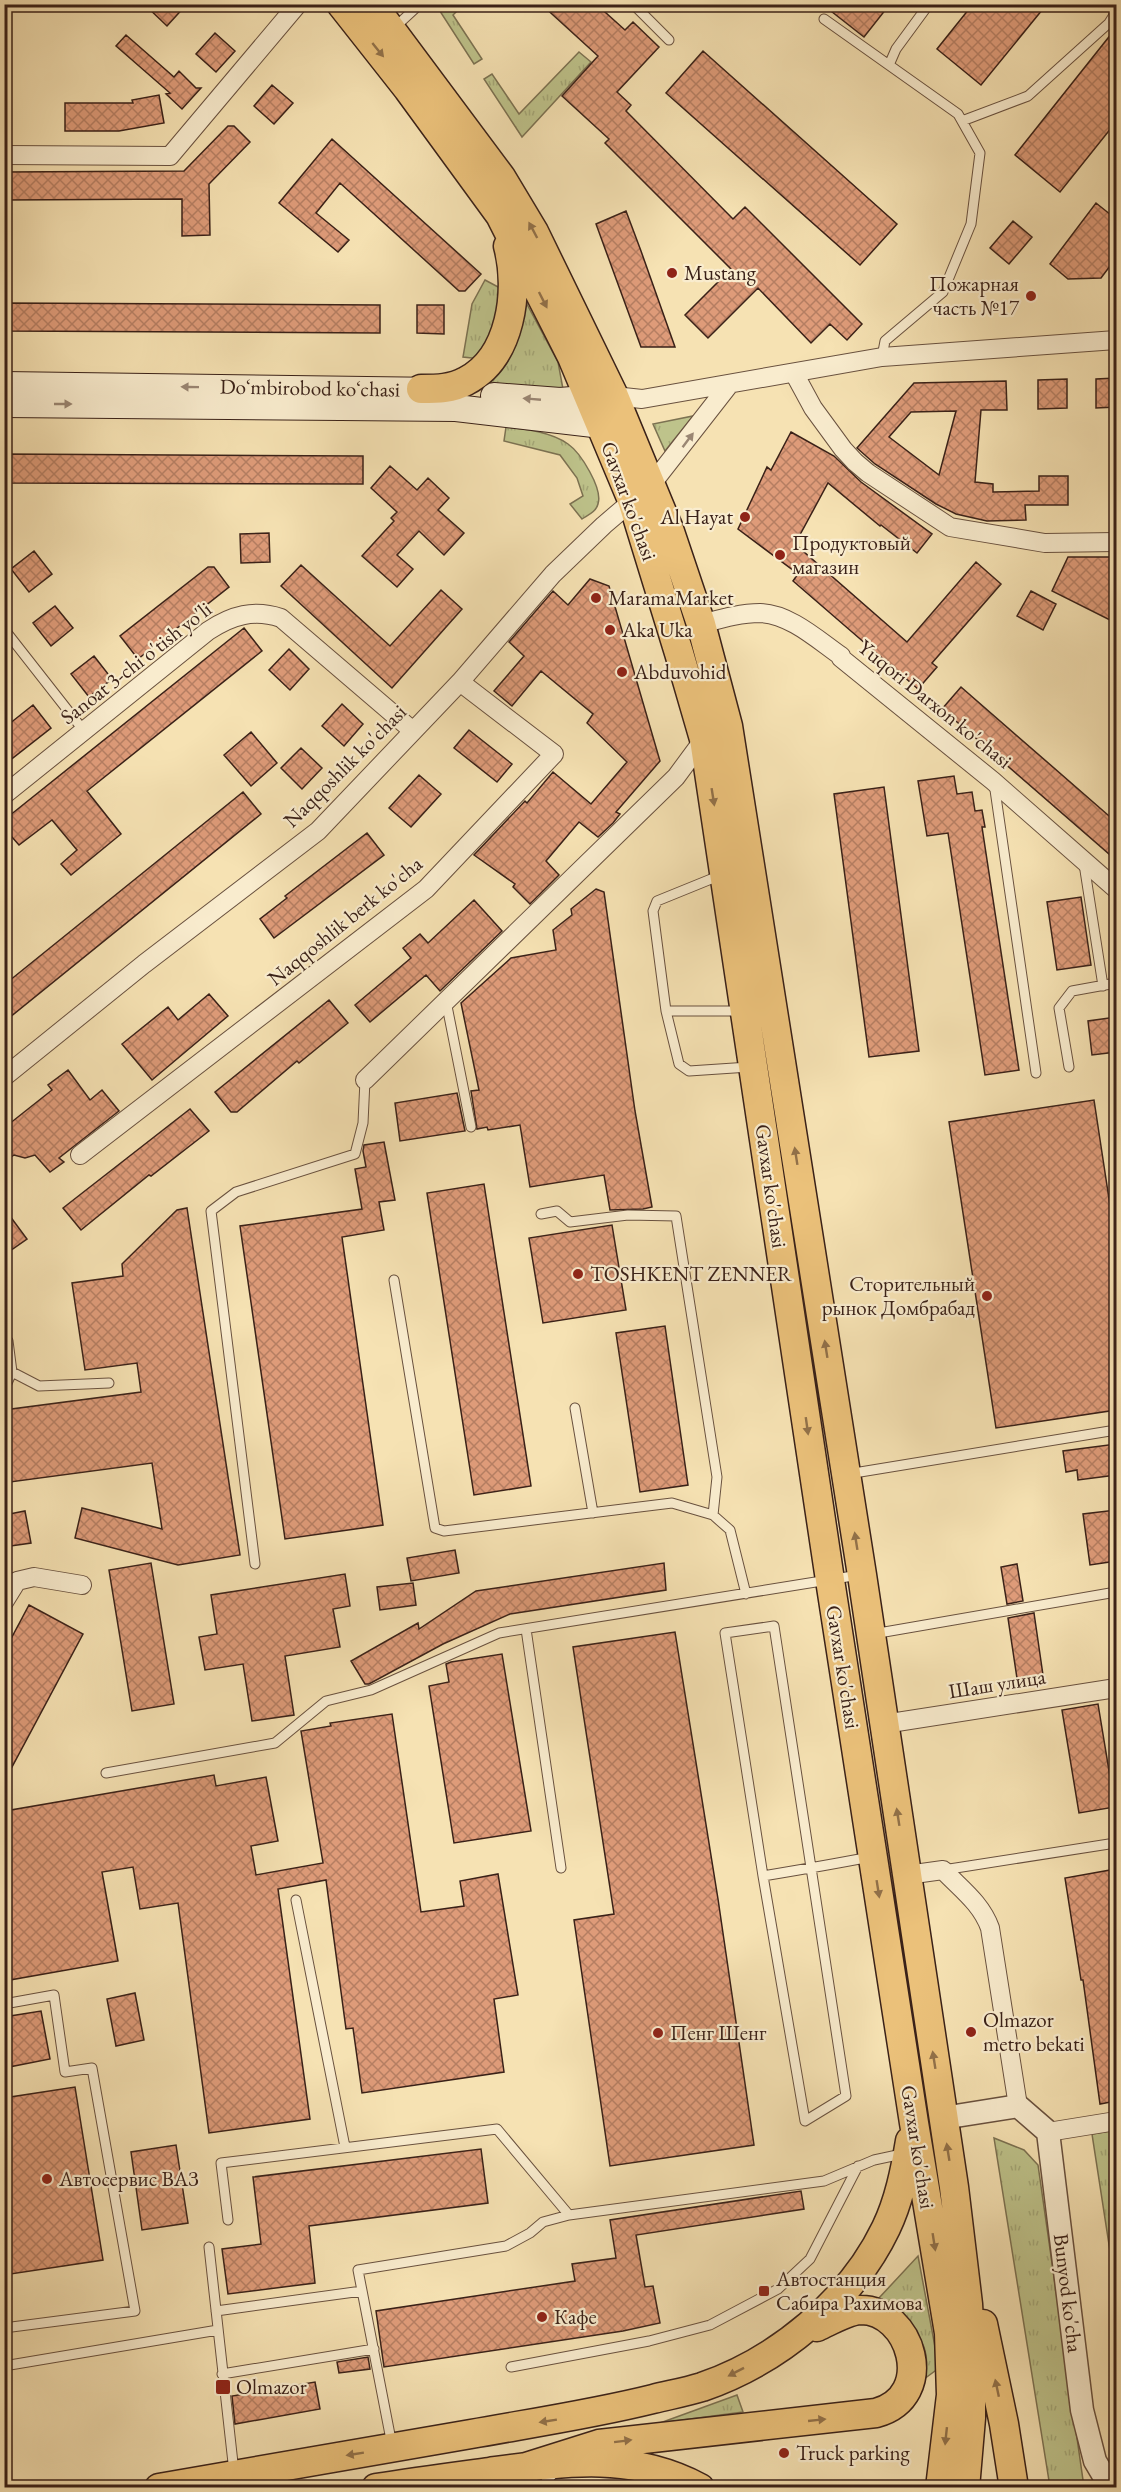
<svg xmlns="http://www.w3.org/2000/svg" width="1121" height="2492" font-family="'EB Garamond',serif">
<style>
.grass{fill:url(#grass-tufts);stroke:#7c7252;stroke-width:1.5}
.building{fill:url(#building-cross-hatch);stroke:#3a2118;stroke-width:1.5;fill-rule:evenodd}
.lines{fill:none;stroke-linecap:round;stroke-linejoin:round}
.service-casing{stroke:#69513f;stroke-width:11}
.minor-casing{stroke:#69513f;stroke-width:20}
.tertiary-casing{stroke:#69513f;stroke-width:25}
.secondary-casing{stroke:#3a2118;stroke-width:28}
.primary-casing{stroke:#3a2118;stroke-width:31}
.service{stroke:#f9ecce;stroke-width:9}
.minor{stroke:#f9ecce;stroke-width:18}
.tertiary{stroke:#f9ecce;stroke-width:22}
.secondary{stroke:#f9ecce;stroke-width:26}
.primary{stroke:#ebc17a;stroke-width:28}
.oneway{fill:#927149}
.oneway2{fill:#9a8673}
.poi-dot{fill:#8f2418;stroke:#f9ecce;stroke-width:2}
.labels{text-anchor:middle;stroke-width:4.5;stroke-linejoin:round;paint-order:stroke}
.poi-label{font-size:21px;fill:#3a2118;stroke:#f9ecce;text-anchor:start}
.street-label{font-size:21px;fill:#3a2118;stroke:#f9ecce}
</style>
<defs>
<pattern id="grass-tufts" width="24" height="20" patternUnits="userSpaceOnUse" patternTransform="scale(1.5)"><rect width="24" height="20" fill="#bec38b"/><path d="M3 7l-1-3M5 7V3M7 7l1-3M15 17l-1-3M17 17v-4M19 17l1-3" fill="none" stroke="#a4a777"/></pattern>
<pattern id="building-cross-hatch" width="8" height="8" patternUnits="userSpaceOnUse" patternTransform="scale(1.5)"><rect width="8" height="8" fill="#de9b79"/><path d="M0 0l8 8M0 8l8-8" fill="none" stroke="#b57e62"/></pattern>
</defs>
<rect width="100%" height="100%" fill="#f6e2b3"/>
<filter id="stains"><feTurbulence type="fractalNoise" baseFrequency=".00333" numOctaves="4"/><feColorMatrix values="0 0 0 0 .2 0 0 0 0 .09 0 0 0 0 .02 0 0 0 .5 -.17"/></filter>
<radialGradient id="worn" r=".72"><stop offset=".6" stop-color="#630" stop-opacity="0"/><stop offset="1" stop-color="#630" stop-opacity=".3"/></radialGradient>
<!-- grass -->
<path class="grass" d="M436 5H463L453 15 482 59 474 64Z
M579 52 591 62 522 137 484 79 492 74 519 114Z
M485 280 500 288 499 312 481 359 463 357 472 304Z
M522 295 558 362 563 389 486 387 485 383Z
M693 416 665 451 653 424Z
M506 427C526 429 551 432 568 444 581 453 603 489 598 504 596 512 588 515 582 519L570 504 583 496 577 478 560 455 504 441Z
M1116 2130V2290L1092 2134Z
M994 2138 1024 2150 1038 2165 1084 2487H1050Z
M918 2256 939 2368 924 2379C936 2342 906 2318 879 2298Z
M737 2395 743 2412 660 2423Z"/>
<!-- building -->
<path class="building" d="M144 4H187L167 26Z
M541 4H596L625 30 633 22 659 47 617 92 631 105 626 111 733 219 745 207 862 324 847 340 830 324 811 343 758 288 708 338 685 315 731 269 605 143 609 139 562 96 598 56Z
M822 4H890L864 37Z
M973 4H1047L981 85 937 49Z
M1116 28V122L1060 192 1015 155Z
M215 33 235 51 216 72 196 54Z
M126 35 174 77 179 71 196 88H201L182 109 166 94 170 93 116 46Z
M703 51 897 224 860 265 666 93Z
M272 85 293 103 274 124 254 106Z
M159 95 164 123 119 131H65V103H133L132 100Z
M228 126H234L250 142 209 184 210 235 182 236V199L4 200V172L184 171Z
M332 139 481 274 465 291H459L340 183 316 213 349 240 338 252 279 203Z
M1096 203 1116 219V258L1101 278 1068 279 1050 264Z
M626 211 641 251 675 347H641L596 224Z
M1013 221 1032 237 1009 264 990 248Z
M4 303 380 305V333L4 331Z
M417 305H444V334L417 333Z
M1116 378V407L1096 408V379Z
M1067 379V408L1038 409V380Z
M1006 381 1007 410H981L975 482 993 484V492L1039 491V476H1068V505H1025L1026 520 987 521 956 514 936 504 875 464 857 448 914 383ZM956 411 939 475 889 437 911 412Z
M791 432 834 456 861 482 932 534 917 553 881 525 880 526 828 483 795 544 907 642 976 562 1001 584 932 663 937 667 918 689 793 581 798 574 738 529 767 467 771 470Z
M4 454 363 456V484L4 483Z
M390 466 417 490 428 478 449 498 438 510 464 533 444 555 419 531 397 555 413 569 397 587 362 556 394 521 391 518 397 512 371 488Z
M269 533 270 562 241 563 240 534Z
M34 551 52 574 29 592 11 569Z
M1068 557H1116V623L1052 591Z
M301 565 390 646 441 590 462 609 392 688 281 586Z
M208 567H214L229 587 138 659 120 636Z
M590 579 609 586 660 761 616 812 620 814 613 823 598 837 579 822 546 861 559 875 530 904 513 887 515 884 474 855 525 801 527 803 553 772 591 804 627 762 587 723 593 714 541 671 512 706 494 691 524 656 509 642 553 591 568 605Z
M1031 591 1056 604 1043 630 1017 616Z
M55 606 73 628 51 646 33 623Z
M244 628 262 651 87 791 121 834 71 875 61 864 77 850 52 820 19 845 4 828V820Z
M289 649 309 669 290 690 269 670Z
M94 656 112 679 89 697 71 674Z
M961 687 1116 822V860L942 709Z
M342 704 363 724 344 746 322 726Z
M33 705 51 728 4 765V728Z
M469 730 512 764 497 782 454 748Z
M251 732 277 763 251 786 224 755Z
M301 748 322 768 302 789 281 768Z
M419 775 441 794 411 827 389 808Z
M954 776 957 794 972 792 975 811 982 810 985 827H982L1019 1070 985 1075 948 833 927 836 918 781Z
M884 787 919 1051 869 1057 834 794Z
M243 792 261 814 4 1022V985Z
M367 833 384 855 274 938 260 919 287 898 285 896Z
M596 889 604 892 635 1111 652 1207 643 1209 610 1210 604 1175 530 1187 520 1125 488 1130 487 1127 477 1129 471 1091 479 1090 461 1003 511 958 556 950 553 930 572 915 571 909Z
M1081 897 1091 965 1057 970 1047 902Z
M474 900 502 931 440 991 426 975 370 1022 355 1005 411 958 403 948 420 934 428 943Z
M209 994 228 1016 152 1080 122 1044 168 1007 178 1020Z
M329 1000 348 1023 299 1063 297 1061 237 1112H231L215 1092Z
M1116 1017V1052L1092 1055 1088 1021Z
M68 1070 90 1100 102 1090 119 1111 59 1158 64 1162 50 1172 35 1155 25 1158 14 1155 4 1162V1128L52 1090 48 1085Z
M457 1093 465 1131 400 1141 395 1103Z
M1094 1100 1116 1245V1410L996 1428 949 1122Z
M190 1109 209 1131 151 1176 149 1175 81 1230 63 1208Z
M384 1142 395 1200 379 1202 384 1230 342 1237 383 1525 285 1539 240 1226 362 1209 355 1169 366 1167 363 1151 364 1145Z
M484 1184 531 1486 474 1495 427 1193Z
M4 1208 27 1239 4 1255Z
M187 1208 240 1555 178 1565 75 1538 82 1508 162 1529 152 1463 10 1482 4 1439V1410L141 1392 137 1363 85 1370 72 1283 123 1276 122 1264 177 1210Z
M612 1225 626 1310 543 1323 529 1238Z
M665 1326 688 1485 640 1492 616 1333Z
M1116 1444V1475L1078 1480 1077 1470 1066 1472 1063 1451Z
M1116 1510V1561L1090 1565 1083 1514Z
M25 1511 31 1543 4 1547V1515Z
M455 1550 459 1573 411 1581 407 1558Z
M151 1563 174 1704 132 1711 109 1570Z
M664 1563 666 1590 510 1614 443 1644 369 1684H365L351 1661 418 1623 419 1629 476 1591Z
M1017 1564 1023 1601 1007 1604 1001 1567Z
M345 1574 350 1606 333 1609 340 1647 285 1656 294 1715 252 1721 243 1664 205 1670 199 1637 217 1634 211 1595Z
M413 1583 416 1605 380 1610 377 1587Z
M29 1605 83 1634 4 1782V1652Z
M1034 1613 1044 1682 1018 1685 1008 1618Z
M675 1632 718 1899 754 2145 610 2166 574 1920 614 1914 573 1647Z
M502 1654 531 1831 454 1843 429 1686 449 1682 446 1664 451 1662Z
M1098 1704 1115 1807 1079 1813 1062 1710Z
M392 1714 421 1912 464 1906 460 1881 498 1874 518 1995 494 1999 504 2072 362 2093 353 2028 346 2029 326 1880 278 1889 310 2119 209 2133 178 1903 140 1909 133 1867 102 1872 118 1961 4 1981V1838L11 1810 214 1775 216 1786 266 1777 278 1841 251 1846 256 1875 323 1863 301 1731 331 1726 330 1723Z
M1116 1869V2101L1100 2104 1083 1980H1081L1065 1878Z
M135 1993 144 2040 116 2046 107 1999Z
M41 2011 50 2059 4 2068V2017Z
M75 2087 103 2260 4 2275V2098Z
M176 2145 188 2223 142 2230 131 2152Z
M481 2149 488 2203 309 2226 315 2283 228 2294 222 2249 261 2244 253 2177Z
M801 2191 804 2209 636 2235 645 2287 653 2286 660 2323 623 2331 384 2367 376 2311 575 2281 572 2264 616 2258 610 2220Z
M368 2357 370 2369 339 2373 337 2362Z
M315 2382 320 2409 235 2424 232 2396Z"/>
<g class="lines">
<defs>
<path id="service" d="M633 4 669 40
M824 19 958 114 980 153 971 224 943 292 885 341 882 357
M393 29 420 4
M889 65 896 49 929 4
M962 121 1028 96 1109 23 1116 12
M4 629 84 731
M994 783 1036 1073
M1084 864 1103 986
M721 875 657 901 653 911 666 1011 679 1064 689 1071 749 1067
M446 1001 471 1127
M666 1011H741
M1069 1067 1059 1008 1072 991 1116 983
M541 1214 557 1211 570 1222 628 1215 676 1216 717 1477 713 1515
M394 1280 435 1528 444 1531 672 1503 713 1515 730 1530 746 1594
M4 1337 8 1341 12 1372 39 1386 109 1383
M4 1390 12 1372
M575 1408 593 1513
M848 1474 1116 1430
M255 1564 211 1211 236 1192 355 1154 363 1123 365 1080
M526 1629 561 1868
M873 1634 1116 1592
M106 1773 275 1743 326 1701 371 1690 499 1633 859 1575
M943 1870 1109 1844
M763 1876 805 2121 846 2096 774 1626 725 1633 763 1876C799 1870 834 1864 870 1857
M296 1900 345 2147
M4 2004 54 1995 65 2072 92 2068 135 2311 4 2328
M228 2220 221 2163 497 2129 569 2215 824 2181 874 2160 902 2154
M209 2247 234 2472
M216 2311 362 2291
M4 2366 218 2330
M511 2367 649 2341 710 2325 778 2289 810 2259 858 2166
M222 2374 374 2349
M392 2445 358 2270 506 2246 530 2233 543 2222 569 2215
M540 2488 555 2472"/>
<path id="minor" d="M4 155 170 156 298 4
M794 373 813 408 843 449 855 462 868 473 950 527 1045 543 1116 542
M614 396 642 399 882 357 1116 340
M701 624C720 619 740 613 760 613 790 614 818 640 841 656V658L993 781 1116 889
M4 795 208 631C232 615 254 609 281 618L413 731
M4 1077 144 964 318 831 460 682 553 574 604 525 651 485 729 385
M365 1080 676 777 704 739
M80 1155 426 889 554 754 460 682
M4 1602 17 1581 34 1577 82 1585
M884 1724 1116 1688
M907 1875 943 1870C961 1889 981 1903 990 1928L1018 2106
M1048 2132 1116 2121"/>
<path id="tertiary" d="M943 2118 1018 2106 1048 2132 1082 2410 1095 2461 1111 2488"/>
<path id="secondary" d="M4 385 442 391
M494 396 560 401 609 397
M4 404 456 408 602 425 617 420"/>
<path id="primary" d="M341 4 408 89 500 215 572 357 632 500 679 653 704 739 830 1580 914 2123 949 2333 951 2395 940 2488
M372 4 501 177 534 232 614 396 669 529 701 624 728 726 862 1575 954 2187 968 2304 971 2355V2418L965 2488
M421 389C436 389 452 389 466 381 511 358 520 291 508 246
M983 2324 1004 2424 1014 2488
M526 2467 599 2444 876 2413C938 2396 911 2309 860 2310 846 2311 830 2321 817 2327
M159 2488C263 2470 367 2452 471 2434 532 2423 593 2414 653 2399 669 2395 686 2392 702 2387 778 2361 851 2301 886 2228 899 2201 905 2171 910 2141
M376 2488C414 2482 452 2477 489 2472 563 2462 632 2451 700 2488"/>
</defs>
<!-- service casing -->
<use href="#service" class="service-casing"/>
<!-- minor casing -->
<use href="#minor" class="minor-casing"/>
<!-- tertiary casing -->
<use href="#tertiary" class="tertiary-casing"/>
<!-- secondary casing -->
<use href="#secondary" class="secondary-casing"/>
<!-- primary casing -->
<use href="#primary" class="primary-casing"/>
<!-- service -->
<use href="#service" class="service"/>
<!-- minor -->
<use href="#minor" class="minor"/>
<!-- tertiary -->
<use href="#tertiary" class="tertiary"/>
<!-- secondary -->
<use href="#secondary" class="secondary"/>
<!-- primary -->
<use href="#primary" class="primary"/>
</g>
<!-- one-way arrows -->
<defs><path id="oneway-solid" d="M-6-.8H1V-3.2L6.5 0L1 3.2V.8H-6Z" transform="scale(1.5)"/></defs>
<g class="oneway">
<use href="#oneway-solid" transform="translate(378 50) rotate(51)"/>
<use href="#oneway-solid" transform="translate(533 230) rotate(-118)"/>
<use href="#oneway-solid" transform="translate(543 300) rotate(63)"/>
<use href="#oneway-solid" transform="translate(713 797) rotate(81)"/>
<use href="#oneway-solid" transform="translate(796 1156) rotate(-99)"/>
<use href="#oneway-solid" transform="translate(826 1349) rotate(-99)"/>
<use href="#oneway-solid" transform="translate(807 1426) rotate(82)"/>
<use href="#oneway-solid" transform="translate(856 1541) rotate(-99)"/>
<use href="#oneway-solid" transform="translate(898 1817) rotate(-99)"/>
<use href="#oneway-solid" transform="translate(878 1889) rotate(81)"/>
<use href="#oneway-solid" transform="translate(934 2060) rotate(-99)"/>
<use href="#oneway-solid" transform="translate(948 2152) rotate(-99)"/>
<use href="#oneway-solid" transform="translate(934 2242) rotate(81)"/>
<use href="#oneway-solid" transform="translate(736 2372) rotate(153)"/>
<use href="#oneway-solid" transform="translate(997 2388) rotate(-102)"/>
<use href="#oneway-solid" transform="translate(817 2420) rotate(-6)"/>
<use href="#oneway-solid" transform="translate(548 2421) rotate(171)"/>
<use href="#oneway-solid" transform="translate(946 2436) rotate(96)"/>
<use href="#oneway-solid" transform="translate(623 2441) rotate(-7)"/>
<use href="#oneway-solid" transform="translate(355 2454) rotate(171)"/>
</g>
<g class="oneway2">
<use href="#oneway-solid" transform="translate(190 387) rotate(-179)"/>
<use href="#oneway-solid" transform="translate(532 399) rotate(-175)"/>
<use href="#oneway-solid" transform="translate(63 404)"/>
<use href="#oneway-solid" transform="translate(688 440) rotate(-53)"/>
</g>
<!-- markers -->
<g class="poi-dot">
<circle cx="672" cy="273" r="6"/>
<circle cx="1031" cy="296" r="6"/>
<circle cx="745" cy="517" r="6"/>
<circle cx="780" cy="555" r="6"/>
<circle cx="596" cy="598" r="6"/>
<circle cx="610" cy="630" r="6"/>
<circle cx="622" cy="672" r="6"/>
<circle cx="578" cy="1274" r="6"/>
<circle cx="987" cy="1296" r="6"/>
<circle cx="971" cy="2032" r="6"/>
<circle cx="658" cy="2033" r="6"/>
<circle cx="47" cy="2179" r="6"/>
<rect x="758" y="2285" width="12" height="12" rx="3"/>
<circle cx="542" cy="2317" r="6"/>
<rect x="215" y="2379" width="16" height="16" rx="3"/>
<circle cx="784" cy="2453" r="6"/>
</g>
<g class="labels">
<!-- poi labels -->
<g class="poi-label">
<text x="684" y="280">Mustang</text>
<text x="1019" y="291" text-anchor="end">Пожарная<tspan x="1019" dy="24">часть №17</tspan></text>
<text x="733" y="524" text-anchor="end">Al Hayat</text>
<text x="792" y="550">Продуктовый<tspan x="792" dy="24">магазин</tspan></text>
<text x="608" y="605">MaramaMarket</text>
<text x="622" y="637">Aka Uka</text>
<text x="634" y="679">Abduvohid</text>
<text x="590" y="1281">TOSHKENT ZENNER</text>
<text x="975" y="1291" text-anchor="end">Сторительный<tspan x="975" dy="24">рынок Домбрабад</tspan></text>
<text x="983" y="2027">Olmazor<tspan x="983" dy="24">metro bekati</tspan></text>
<text x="670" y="2040">Пенг Шенг</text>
<text x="59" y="2186">Автосервис ВАЗ</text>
<text x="776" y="2286">Автостанция<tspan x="776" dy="24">Сабира Рахимова</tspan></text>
<text x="554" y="2324">Кафе</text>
<text x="236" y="2394">Olmazor</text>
<text x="796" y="2460">Truck parking</text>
</g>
<!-- street labels -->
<g class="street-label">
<text transform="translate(310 388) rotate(1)" y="7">Doʻmbirobod koʻchasi</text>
<text transform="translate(629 501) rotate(70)" y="7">Gavxar ko'chasi</text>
<text transform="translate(136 663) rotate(-38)" y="7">Sanoat 3-chi o'tish yo'li</text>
<text transform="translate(935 704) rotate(39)" y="7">Yuqori Darxon ko'chasi</text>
<text transform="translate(345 766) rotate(-45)" y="7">Naqqoshlik ko'chasi</text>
<text transform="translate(345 921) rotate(-39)" y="7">Naqqoshlik berk ko'cha</text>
<text transform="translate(771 1186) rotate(82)" y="7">Gavxar ko'chasi</text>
<text transform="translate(843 1667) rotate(81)" y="7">Gavxar ko'chasi</text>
<text transform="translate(997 1684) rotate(-9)" y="7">Шаш улица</text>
<text transform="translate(918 2147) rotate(81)" y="7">Gavxar ko'chasi</text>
<text transform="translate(1068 2293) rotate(83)" y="7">Bunyod ko'cha</text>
</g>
</g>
<!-- margin -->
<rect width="1121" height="2492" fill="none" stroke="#f6e2b3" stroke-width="24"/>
<rect x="6" y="6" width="1109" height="2480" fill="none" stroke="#3a2118" stroke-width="3"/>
<rect x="12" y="12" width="1097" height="2468" fill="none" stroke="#3a2118" stroke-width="1.5"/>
<rect width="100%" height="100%" filter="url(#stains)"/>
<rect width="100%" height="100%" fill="url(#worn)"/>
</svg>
